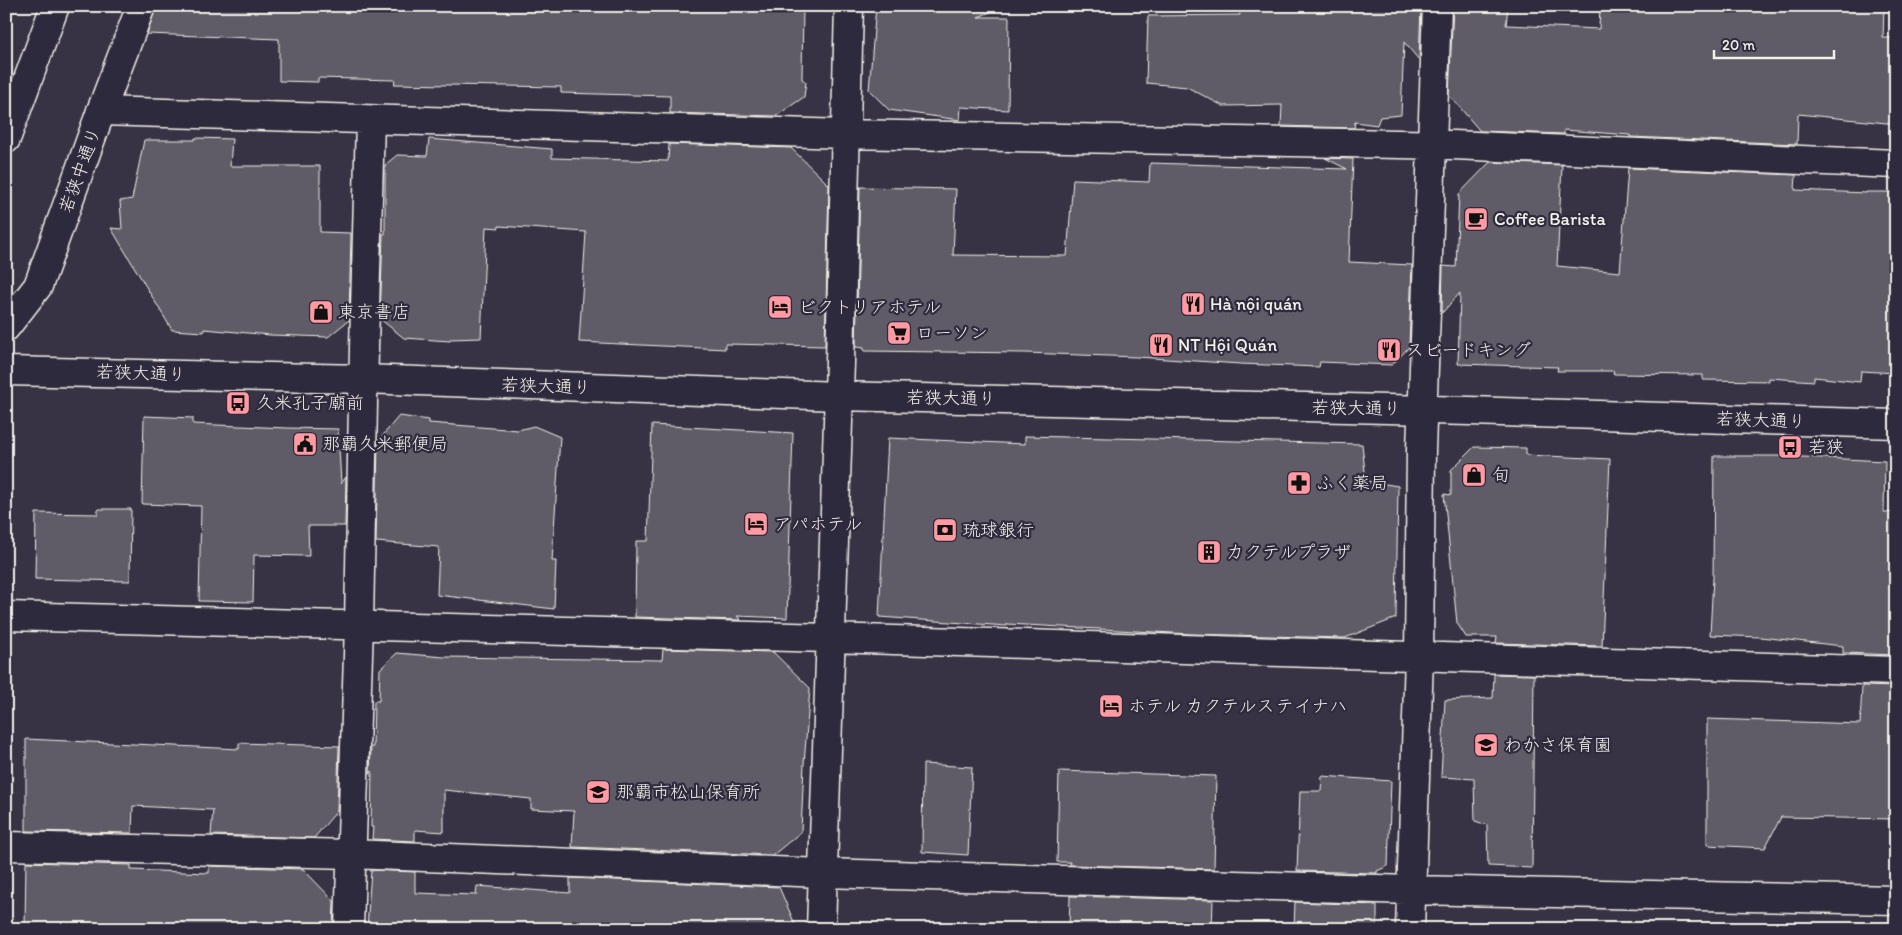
<svg xmlns="http://www.w3.org/2000/svg" width="1902" height="935" font-family="Itim,'Klee One',sans-serif">
<style>
.building{fill:#5f5c67;stroke:#f4f1e8}
.lines{fill:none;stroke-linecap:round;stroke-linejoin:round}
.minor-casing{stroke:#f4f1e8;stroke-width:31}
.tertiary-casing{stroke:#f4f1e8;stroke-width:31}
.secondary-casing{stroke:#f4f1e8;stroke-width:31}
.minor{stroke:#2f2a3d;stroke-width:28}
.tertiary{stroke:#2f2a3d;stroke-width:28}
.secondary{stroke:#2f2a3d;stroke-width:28}
.labels{text-anchor:middle;stroke-width:4.5;stroke-linejoin:round;paint-order:stroke}
.street-label{font-size:18px;fill:#f4f1e8;stroke:#2f2a3d}
.poi-label{font-size:18px;fill:#f4f1e8;stroke:#2f2a3d;text-anchor:start}
</style>
<rect width="100%" height="100%" fill="#373244"/>
<filter id="ink" filterUnits="userSpaceOnUse"><feTurbulence type="fractalNoise" baseFrequency=".02" numOctaves="2"/><feDisplacementMap in="SourceGraphic" scale="10" xChannelSelector="R" yChannelSelector="G"/><feConvolveMatrix kernelMatrix="1 2 1 2 8 2 1 2 1" color-interpolation-filters="sRGB"/></filter>
<g filter="url(#ink)">
<!-- building -->
<path class="building" d="M156 6H803L802 79 806 82 804 97 776 116 670 113V96L561 93V87L394 84 395 80 318 78V82L279 81V39L147 34Z
M876 6H998V9L978 17H1009L1008 110 961 107 960 120 889 110 869 90Z
M1238 6H1421L1419 60 1404 42 1401 115 1380 117 1377 125 1355 122 1354 128 1281 126 1282 105 1223 106 1187 87 1146 83 1148 16 1240 15Z
M1453 6H1508L1506 25 1599 29 1600 6H1884L1883 38H1896V124L1798 114 1797 144 1630 137V135L1564 130V134L1480 131 1449 95Z
M195 138 232 139 230 166H320V232L351 233 349 320 328 337 270 335 204 329V332L172 330 111 228 122 229 120 201 132 199 144 140H195Z
M429 139 552 149V158L668 161 669 144 791 148 829 185 825 346 725 344V349L579 342 586 232 499 226V228L486 227 481 338 450 339V341L404 338 380 319 383 234H385V165L397 155 427 156Z
M1325 158 1353 159 1349 262 1412 265 1409 347 1392 365 1320 362 1319 367 1240 364 1137 357 1025 353 864 351V348L856 347 860 187 956 189 953 255 1067 256 1073 179 1149 182 1150 163 1347 169Z
M1490 162 1562 165 1557 266 1620 272 1628 168 1796 175 1795 190 1866 193V192H1896V373L1861 371 1860 382 1814 377V381L1769 378V381L1703 380V375L1613 374 1614 371H1557L1558 367 1458 364 1460 293 1442 313 1443 266 1456 267 1459 194Z
M144 416 193 418V424L287 428 338 429 341 484 346 477 345 526H308L309 556 254 555 253 602 199 601 201 506 142 504Z
M399 416 429 420V423L518 430 534 426 560 437 552 561H556L554 609 437 595 439 547 376 542 378 441Z
M652 425 793 433 787 618 737 616 741 620 635 617 636 541H648Z
M1025 436 1362 444 1366 481 1398 486 1396 618 1345 638 1191 634 1007 624V626L879 617 888 438 1025 444Z
M1474 447 1526 448V455L1610 459 1602 646 1496 643 1497 637H1466L1457 623 1444 494 1451 495V470Z
M1714 456H1782L1885 461 1884 512 1896 513V655L1843 653V646L1760 637 1710 635 1713 578Z
M98 509H131L130 581 35 579 36 513 98 514Z
M663 649 773 652 810 688 804 764 801 832 773 855 572 847 574 811 531 809V799L444 790V832L415 830V841L372 839 373 827H371L372 771 370 774 371 747H373L374 701H379L380 669 397 653 444 657 662 660Z
M1494 674 1534 675 1532 868 1488 866 1487 825 1475 821 1474 779 1441 777 1445 700 1493 698Z
M1862 686 1896 687V819L1781 817 1765 848 1707 845V719L1860 724Z
M26 739 239 749V743L339 746 337 811 314 838 211 835 213 810 133 806 132 833 26 831Z
M923 764 972 767 968 855 922 852Z
M1059 771 1216 776 1214 869 1070 865V862H1057Z
M1322 776 1391 781 1388 866 1377 871V873L1297 871 1300 791H1321Z
M26 862 131 865V870L209 873V866L303 869 334 901 333 929H80L25 924Z
M371 870 415 872V893L476 895 477 886 570 893V878L779 887 797 929H367Z
M1070 896 1213 900 1212 929H1069Z
M1295 902 1377 905V929H1294Z"/>
<g class="lines">
<defs>
<path id="minor" d="M101 111 845 134 1453 145 1896 164
M6 616 829 638 1896 671
M6 846 351 854 822 873 1412 890 1896 900
M349 929 359 625 364 347 370 121
M821 929 840 362 849 6
M1410 929 1419 657 1421 450 1437 6"/>
<path id="tertiary" d="M6 139 55 6
M6 327 38 286 101 111 141 6"/>
<path id="secondary" d="M6 371 363 379 839 396 1470 411 1896 424"/>
</defs>
<!-- minor casing -->
<use href="#minor" class="minor-casing"/>
<!-- tertiary casing -->
<use href="#tertiary" class="tertiary-casing"/>
<!-- secondary casing -->
<use href="#secondary" class="secondary-casing"/>
<!-- minor -->
<use href="#minor" class="minor"/>
<!-- tertiary -->
<use href="#tertiary" class="tertiary"/>
<!-- secondary -->
<use href="#secondary" class="secondary"/>
</g>
</g>
<!-- icons -->
<defs>
<symbol id="cafe-square" viewBox="-11 -11 22 22"><rect x="-9" y="-9" width="18" height="18" rx="4" fill="#ff9aa2" stroke="#2f2a3d"/><path d="M-5.5-4.5H6V0H3Q3 3.5 0 3.5H-2.5Q-5.5 3.5-5.5 0ZM3-3.2v2h1.7v-2ZM-6 4.5H4V6H-6Z" fill="#111"/></symbol>
<symbol id="restaurant-square" viewBox="-11 -11 22 22"><rect x="-9" y="-9" width="18" height="18" rx="4" fill="#ff9aa2" stroke="#2f2a3d"/><path d="M-5-6h1v4h1v-4h1v4h1v-4h1v5L-1.5 .5V6h-2V.5L-5-1ZM5-6V6H3V1.5H1.5Q1.5-4 5-6Z" fill="#111"/></symbol>
<symbol id="hotel-square" viewBox="-11 -11 22 22"><rect x="-9" y="-9" width="18" height="18" rx="4" fill="#ff9aa2" stroke="#2f2a3d"/><path d="M-6-4.5h1.5V1H6V5H4.5V3h-9V5H-6ZM-4 0a1.8 1.8 0 1 1 3.6 0ZM.5 0V-2.5h3Q6-2.5 6 0Z" fill="#111"/></symbol>
<symbol id="shop-square" viewBox="-11 -11 22 22"><rect x="-9" y="-9" width="18" height="18" rx="4" fill="#ff9aa2" stroke="#2f2a3d"/><path d="M-5-2.5h2.3a2.7 3.5 0 0 1 5.4 0H5L5.5 6h-11ZM-1.5-2.5h3a1.5 2.3 0 0 0-3 0Z" fill="#111"/></symbol>
<symbol id="supermarket-square" viewBox="-11 -11 22 22"><rect x="-9" y="-9" width="18" height="18" rx="4" fill="#ff9aa2" stroke="#2f2a3d"/><path d="M-6-5.5h2.5l.6 2H6L4.5 2H-2.5L-4.4-4H-6ZM-1.5 3.2a1.3 1.3 0 1 0 .1 0ZM3 3.2a1.3 1.3 0 1 0 .1 0Z" fill="#111"/></symbol>
<symbol id="bus-square" viewBox="-11 -11 22 22"><rect x="-9" y="-9" width="18" height="18" rx="4" fill="#ff9aa2" stroke="#2f2a3d"/><path d="M-5-6H5V4H4V6H2V4H-2V6H-4V4H-5ZM-3.5-4V0h7V-4ZM-3.5 1.2v1.5H-2V1.2ZM2 1.2v1.5H3.5V1.2Z" fill="#111"/></symbol>
<symbol id="civic-square" viewBox="-11 -11 22 22"><rect x="-9" y="-9" width="18" height="18" rx="4" fill="#ff9aa2" stroke="#2f2a3d"/><path d="M-.6-6.5H3V-4.5H.6V-3L4-1V1h2V6H-6V1h2V-1L-.6-3ZM-1.2 2.5V6h2.4V2.5Z" fill="#111"/></symbol>
<symbol id="pharmacy-square" viewBox="-11 -11 22 22"><rect x="-9" y="-9" width="18" height="18" rx="4" fill="#ff9aa2" stroke="#2f2a3d"/><path d="M-2-6h4v4h4v4h-4v4h-4v-4h-4v-4h4Z" fill="#111"/></symbol>
<symbol id="bank-square" viewBox="-11 -11 22 22"><rect x="-9" y="-9" width="18" height="18" rx="4" fill="#ff9aa2" stroke="#2f2a3d"/><path d="M-6-4H6V4H-6ZM0-2.3a2.3 2.3 0 1 0 0 4.6a2.3 2.3 0 1 0 0-4.6Z" fill="#111"/></symbol>
<symbol id="building-square" viewBox="-11 -11 22 22"><rect x="-9" y="-9" width="18" height="18" rx="4" fill="#ff9aa2" stroke="#2f2a3d"/><path d="M-4-6H4V6H1V3H-1V6H-4ZM-2.5-4.3h1.7v1.8h-1.7ZM.8-4.3h1.7v1.8H.8ZM-2.5-1h1.7V.8h-1.7ZM.8-1h1.7V.8H.8Z" fill="#111"/></symbol>
<symbol id="school-square" viewBox="-11 -11 22 22"><rect x="-9" y="-9" width="18" height="18" rx="4" fill="#ff9aa2" stroke="#2f2a3d"/><path d="M0-5L7-2L0 1L-7-2ZM-4 1L0 2.5L4 1V4Q0 6-4 4Z" fill="#111"/></symbol>
</defs>
<g fill-rule="evenodd">
<use href="#cafe-square" x="1462" y="205" width="28" height="28"/>
<use href="#restaurant-square" x="1179" y="290" width="28" height="28"/>
<use href="#hotel-square" x="766" y="293" width="28" height="28"/>
<use href="#shop-square" x="307" y="298" width="28" height="28"/>
<use href="#supermarket-square" x="885" y="319" width="28" height="28"/>
<use href="#restaurant-square" x="1147" y="331" width="28" height="28"/>
<use href="#restaurant-square" x="1375" y="336" width="28" height="28"/>
<use href="#bus-square" x="224" y="389" width="28" height="28"/>
<use href="#civic-square" x="291" y="430" width="28" height="28"/>
<use href="#bus-square" x="1776" y="433" width="28" height="28"/>
<use href="#shop-square" x="1460" y="461" width="28" height="28"/>
<use href="#pharmacy-square" x="1285" y="469" width="28" height="28"/>
<use href="#hotel-square" x="742" y="510" width="28" height="28"/>
<use href="#bank-square" x="931" y="516" width="28" height="28"/>
<use href="#building-square" x="1195" y="538" width="28" height="28"/>
<use href="#hotel-square" x="1097" y="692" width="28" height="28"/>
<use href="#school-square" x="1472" y="731" width="28" height="28"/>
<use href="#school-square" x="584" y="778" width="28" height="28"/>
</g>
<g class="labels">
<!-- street labels -->
<g class="street-label">
<text transform="translate(80 170) rotate(-70)" y="6">若狭中通り</text>
<text transform="translate(141 373) rotate(2)" y="6">若狭大通り</text>
<text transform="translate(546 386) rotate(2)" y="6">若狭大通り</text>
<text transform="translate(951 398) rotate(1)" y="6">若狭大通り</text>
<text transform="translate(1356 408) rotate(1)" y="6">若狭大通り</text>
<text transform="translate(1761 420) rotate(2)" y="6">若狭大通り</text>
</g>
<!-- poi labels -->
<g class="poi-label">
<text x="1494" y="225">Coffee Barista</text>
<text x="1210" y="310">Hà nội quán</text>
<text x="798" y="313">ビクトリアホテル</text>
<text x="338" y="318">東京書店</text>
<text x="916" y="339">ローソン</text>
<text x="1178" y="351">NT Hội Quán</text>
<text x="1406" y="356">スビードキング</text>
<text x="256" y="409">久米孔子廟前</text>
<text x="322" y="450">那覇久米郵便局</text>
<text x="1808" y="453">若狭</text>
<text x="1492" y="481">旬</text>
<text x="1316" y="489">ふく薬局</text>
<text x="774" y="530">アパホテル</text>
<text x="962" y="536">琉球銀行</text>
<text x="1226" y="558">カクテルプラザ</text>
<text x="1128" y="712">ホテル カクテルステイナハ</text>
<text x="1504" y="751">わかさ保育園</text>
<text x="616" y="798">那覇市松山保育所</text>
</g>
</g>
<!-- margin -->
<rect width="1902" height="935" fill="none" stroke="#2f2a3d" stroke-width="25"/>
<rect x="12" y="12" width="1877" height="910" fill="none" stroke="#f4f1e8" stroke-width="2" filter="url(#ink)"/>
<!-- scale -->
<path d="M1714 50v8h120v-8" fill="none" stroke="#f4f1e8" stroke-width="2.5"/>
<text x="1722" y="50" font-size="15" fill="#f4f1e8" stroke="#2f2a3d" stroke-width="4" paint-order="stroke">20 m</text>
</svg>
